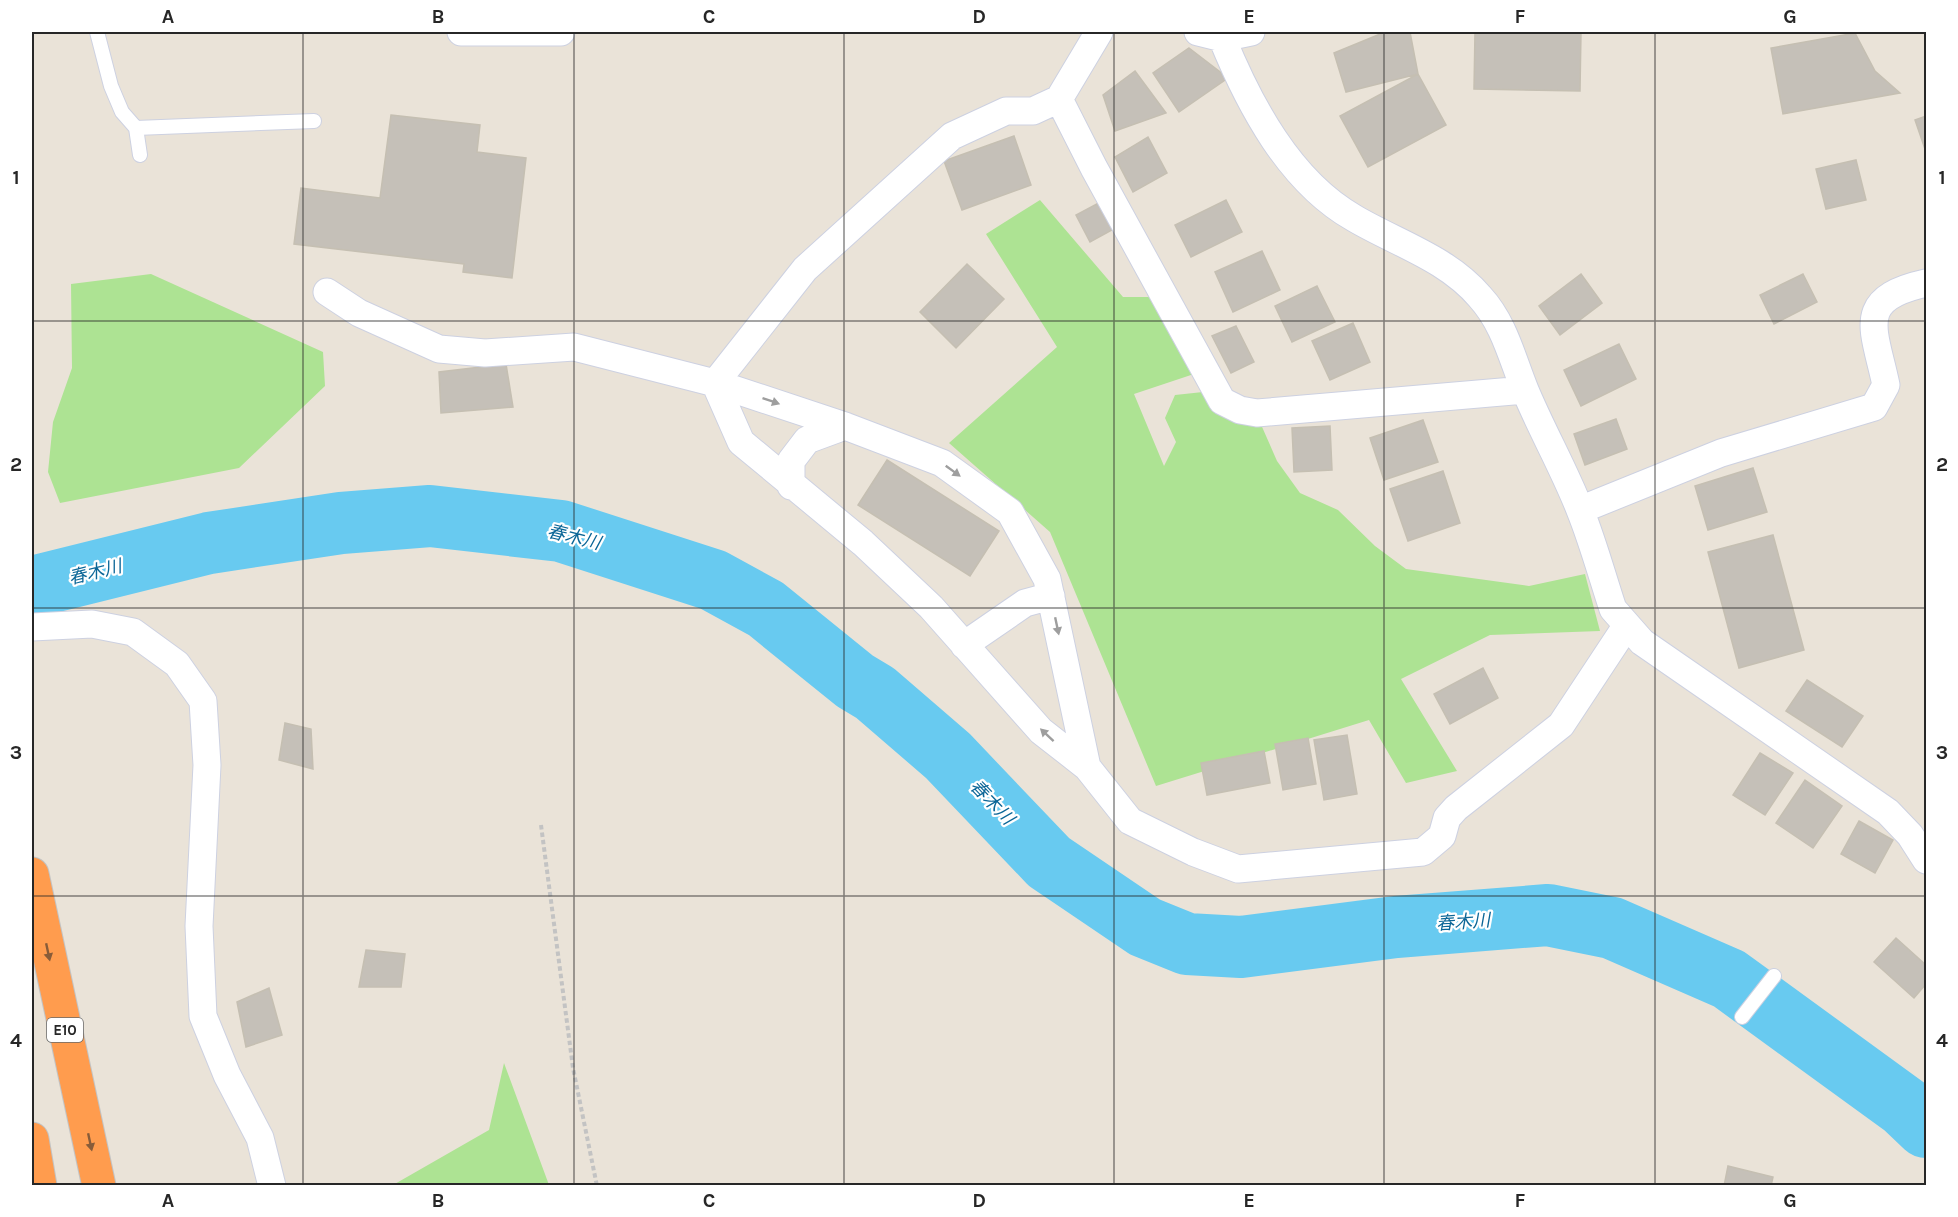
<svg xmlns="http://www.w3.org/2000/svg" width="1958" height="1217" font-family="Karla,'Noto Sans JP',sans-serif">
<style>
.green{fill:#ade393}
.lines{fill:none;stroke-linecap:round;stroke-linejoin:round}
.river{stroke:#68caf0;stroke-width:62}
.building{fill:#c5c0b8;stroke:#c5bfb2;stroke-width:1.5}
.service-casing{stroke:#cdd1e1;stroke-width:16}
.minor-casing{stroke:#cdd1e1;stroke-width:29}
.motorway-casing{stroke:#c3c3c3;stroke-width:35}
.path{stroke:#c3c3c3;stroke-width:4;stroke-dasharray:4.5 3;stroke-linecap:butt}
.service{stroke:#fff;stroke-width:14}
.minor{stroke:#fff;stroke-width:27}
.motorway{stroke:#ff9c4e;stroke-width:33}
.oneway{fill:#9e9e9e}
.oneway2{fill:#885c39}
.grid{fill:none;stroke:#272727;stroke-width:1.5;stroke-opacity:0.55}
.labels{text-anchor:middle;stroke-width:4.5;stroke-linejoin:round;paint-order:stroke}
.shield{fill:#fff;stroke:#686868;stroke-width:1.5}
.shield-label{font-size:15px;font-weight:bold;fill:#272727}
.water-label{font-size:18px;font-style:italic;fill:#0b6697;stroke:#fff}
.neatline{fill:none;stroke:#272727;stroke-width:2}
.grid-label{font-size:20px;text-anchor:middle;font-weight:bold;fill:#272727}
</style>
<rect width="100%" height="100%" fill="#eae3d8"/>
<!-- green -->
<path class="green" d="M1040 200 1123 297H1166L1203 371 1134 394 1164 466 1176 442 1165 418 1175 395 1203 392 1259 420 1277 461 1300 493 1338 510 1375 546 1406 569 1529 586 1585 574 1600 631 1490 635 1401 679 1457 771 1406 783 1369 720 1156 786 1050 532 949 443 1057 347 986 234Z
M151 274 323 352 325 386 239 468 60 503 48 472 53 422 72 368 71 284Z
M504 1063 549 1185H393L489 1130Z"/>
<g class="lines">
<!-- river -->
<path class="river" d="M40 585 209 543 341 523 430 516 561 531 713 580 766 609 855 681 875 693 948 756 1049 862 1145 927 1187 944 1241 947 1396 927 1548 915 1612 928 1729 979 1905 1107 1926 1127"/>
</g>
<!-- building -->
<path class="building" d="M1385 32H1410L1418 74 1346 92 1334 53Z
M1475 32H1581L1580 91 1474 89Z
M1855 33 1875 71 1900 93 1783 114 1771 48Z
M1189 48 1228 78 1179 112 1153 73Z
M1135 71 1166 113 1115 131 1103 95Z
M1418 74 1446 125 1368 167 1340 116Z
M391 115 480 125 477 152 526 158 512 278 463 272 464 264 294 244 301 188 380 198Z
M1926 116V152L1915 120Z
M1014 136 1031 185 962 210 944 161Z
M1148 137 1167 173 1133 192 1115 157Z
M1856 160 1866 200 1826 209 1816 169Z
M1108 198 1121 225 1090 242 1076 215Z
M1226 200 1242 232 1191 257 1175 225Z
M1262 251 1280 290 1233 312 1215 272Z
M967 264 1004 299 956 348 920 312Z
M1581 274 1602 303 1560 335 1539 306Z
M1803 274 1817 302 1774 324 1760 295Z
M1317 286 1335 322 1292 342 1275 306Z
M1353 323 1370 362 1330 380 1312 341Z
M1236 326 1254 362 1231 373 1212 336Z
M1619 344 1636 379 1581 406 1564 370Z
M506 364 513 407 441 413 439 372Z
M1616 419 1627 449 1585 465 1574 434Z
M1423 420 1438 462 1384 480 1370 438Z
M1330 426 1332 470 1294 472 1292 428Z
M887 460 999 531 970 576 858 505Z
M1753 468 1767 512 1708 530 1695 486Z
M1443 471 1460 523 1408 541 1390 489Z
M1773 535 1804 650 1739 668 1708 552Z
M1483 668 1498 698 1450 724 1434 694Z
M1807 680 1863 716 1842 747 1786 711Z
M285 723 311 729 313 769 279 760Z
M1347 735 1357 794 1324 800 1314 740Z
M1308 738 1316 784 1283 790 1275 744Z
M1264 751 1270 783 1207 795 1201 763Z
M1760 753 1793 773 1765 815 1733 795Z
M1805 780 1842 806 1813 848 1776 823Z
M1859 821 1893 840 1875 873 1841 854Z
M1896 938 1926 965V984L1914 998 1874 962Z
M366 950 405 954 401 987H359Z
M269 988 282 1035 246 1047 237 1002Z
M1728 1166 1773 1177 1771 1186H1724Z"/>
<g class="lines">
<defs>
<path id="service" d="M97 32 111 86 122 112 136 128 140 155
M136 128 314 121
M1742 1017 1774 976"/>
<path id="minor" d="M461 32H561
M1099 32 1059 99 1094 168 1222 401 1240 410 1257 413 1525 390
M1198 32 1222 38 1251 32
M1222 38C1249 104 1289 181 1354 218 1396 243 1447 258 1480 297 1504 323 1512 358 1525 390 1542 431 1564 469 1580 510 1593 542 1602 576 1613 609L1642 642 1888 812 1910 835 1926 860
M327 292 359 313 439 349 485 353 574 347 715 383 845 426 942 463 1010 512 1047 579 1087 767 1041 731 931 607 863 543 741 442 715 383
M715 383 805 269 952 136 1006 111H1033L1059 99
M791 486V461L807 440 845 426
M1580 510 1721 453 1874 407 1886 385C1874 328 1854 299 1926 283
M32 627 92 624 133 632 177 664 203 701 207 765 199 926 203 1016 227 1075 260 1138 272 1186
M964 645 1025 603 1051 596
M1087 767 1130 821 1193 852 1238 869 1423 852 1442 836 1447 818 1456 808 1561 725 1627 625"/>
<path id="motorway" d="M32 874 99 1186
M32 1139 40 1186"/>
</defs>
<!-- service casing -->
<use href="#service" class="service-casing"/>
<!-- minor casing -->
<use href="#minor" class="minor-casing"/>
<!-- motorway casing -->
<use href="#motorway" class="motorway-casing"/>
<!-- path -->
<path class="path" d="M541 825 573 1068 597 1186"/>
<!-- service -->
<use href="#service" class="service"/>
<!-- minor -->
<use href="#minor" class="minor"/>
<!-- motorway -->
<use href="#motorway" class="motorway"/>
</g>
<!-- one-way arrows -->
<defs><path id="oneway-solid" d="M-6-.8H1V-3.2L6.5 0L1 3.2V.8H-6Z" transform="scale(1.5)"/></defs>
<g class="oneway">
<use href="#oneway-solid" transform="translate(771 401) rotate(19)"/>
<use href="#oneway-solid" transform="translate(953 471) rotate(36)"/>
<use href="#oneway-solid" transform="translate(1057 626) rotate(78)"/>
<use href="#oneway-solid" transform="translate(1047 735) rotate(-137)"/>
</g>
<g class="oneway2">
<use href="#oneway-solid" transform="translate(48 952) rotate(78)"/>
<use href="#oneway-solid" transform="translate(90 1142) rotate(78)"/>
</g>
<!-- grid -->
<path class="grid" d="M303 32V1186M574 32V1186M844 32V1186M1114 32V1186M1384 32V1186M1655 32V1186M32 321H1926M32 608H1926M32 896H1926"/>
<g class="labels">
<!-- shield labels -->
<rect class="shield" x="47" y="1018" width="36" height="24" rx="4.5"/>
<g class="shield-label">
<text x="65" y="1035">E10</text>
</g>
<!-- water labels -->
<g class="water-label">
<text transform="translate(574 537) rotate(14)" y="6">春木川</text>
<text transform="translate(95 572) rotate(-14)" y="6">春木川</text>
<text transform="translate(992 802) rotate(46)" y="6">春木川</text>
<text transform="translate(1463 922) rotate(-4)" y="6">春木川</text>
</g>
</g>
<!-- border -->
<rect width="1958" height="1217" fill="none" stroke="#ffffff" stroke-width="66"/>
<rect x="33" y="33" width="1892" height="1151" class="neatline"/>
<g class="grid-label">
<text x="168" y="23">A</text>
<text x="438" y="23">B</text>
<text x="709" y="23">C</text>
<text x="979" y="23">D</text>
<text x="1249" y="23">E</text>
<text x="1520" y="23">F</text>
<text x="1790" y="23">G</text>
<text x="16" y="184">1</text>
<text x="1942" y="184">1</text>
<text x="16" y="471">2</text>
<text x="1942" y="471">2</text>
<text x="16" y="759">3</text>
<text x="1942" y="759">3</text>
<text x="16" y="1047">4</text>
<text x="1942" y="1047">4</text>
<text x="168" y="1207">A</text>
<text x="438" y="1207">B</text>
<text x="709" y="1207">C</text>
<text x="979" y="1207">D</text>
<text x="1249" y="1207">E</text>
<text x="1520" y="1207">F</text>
<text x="1790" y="1207">G</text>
</g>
</svg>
